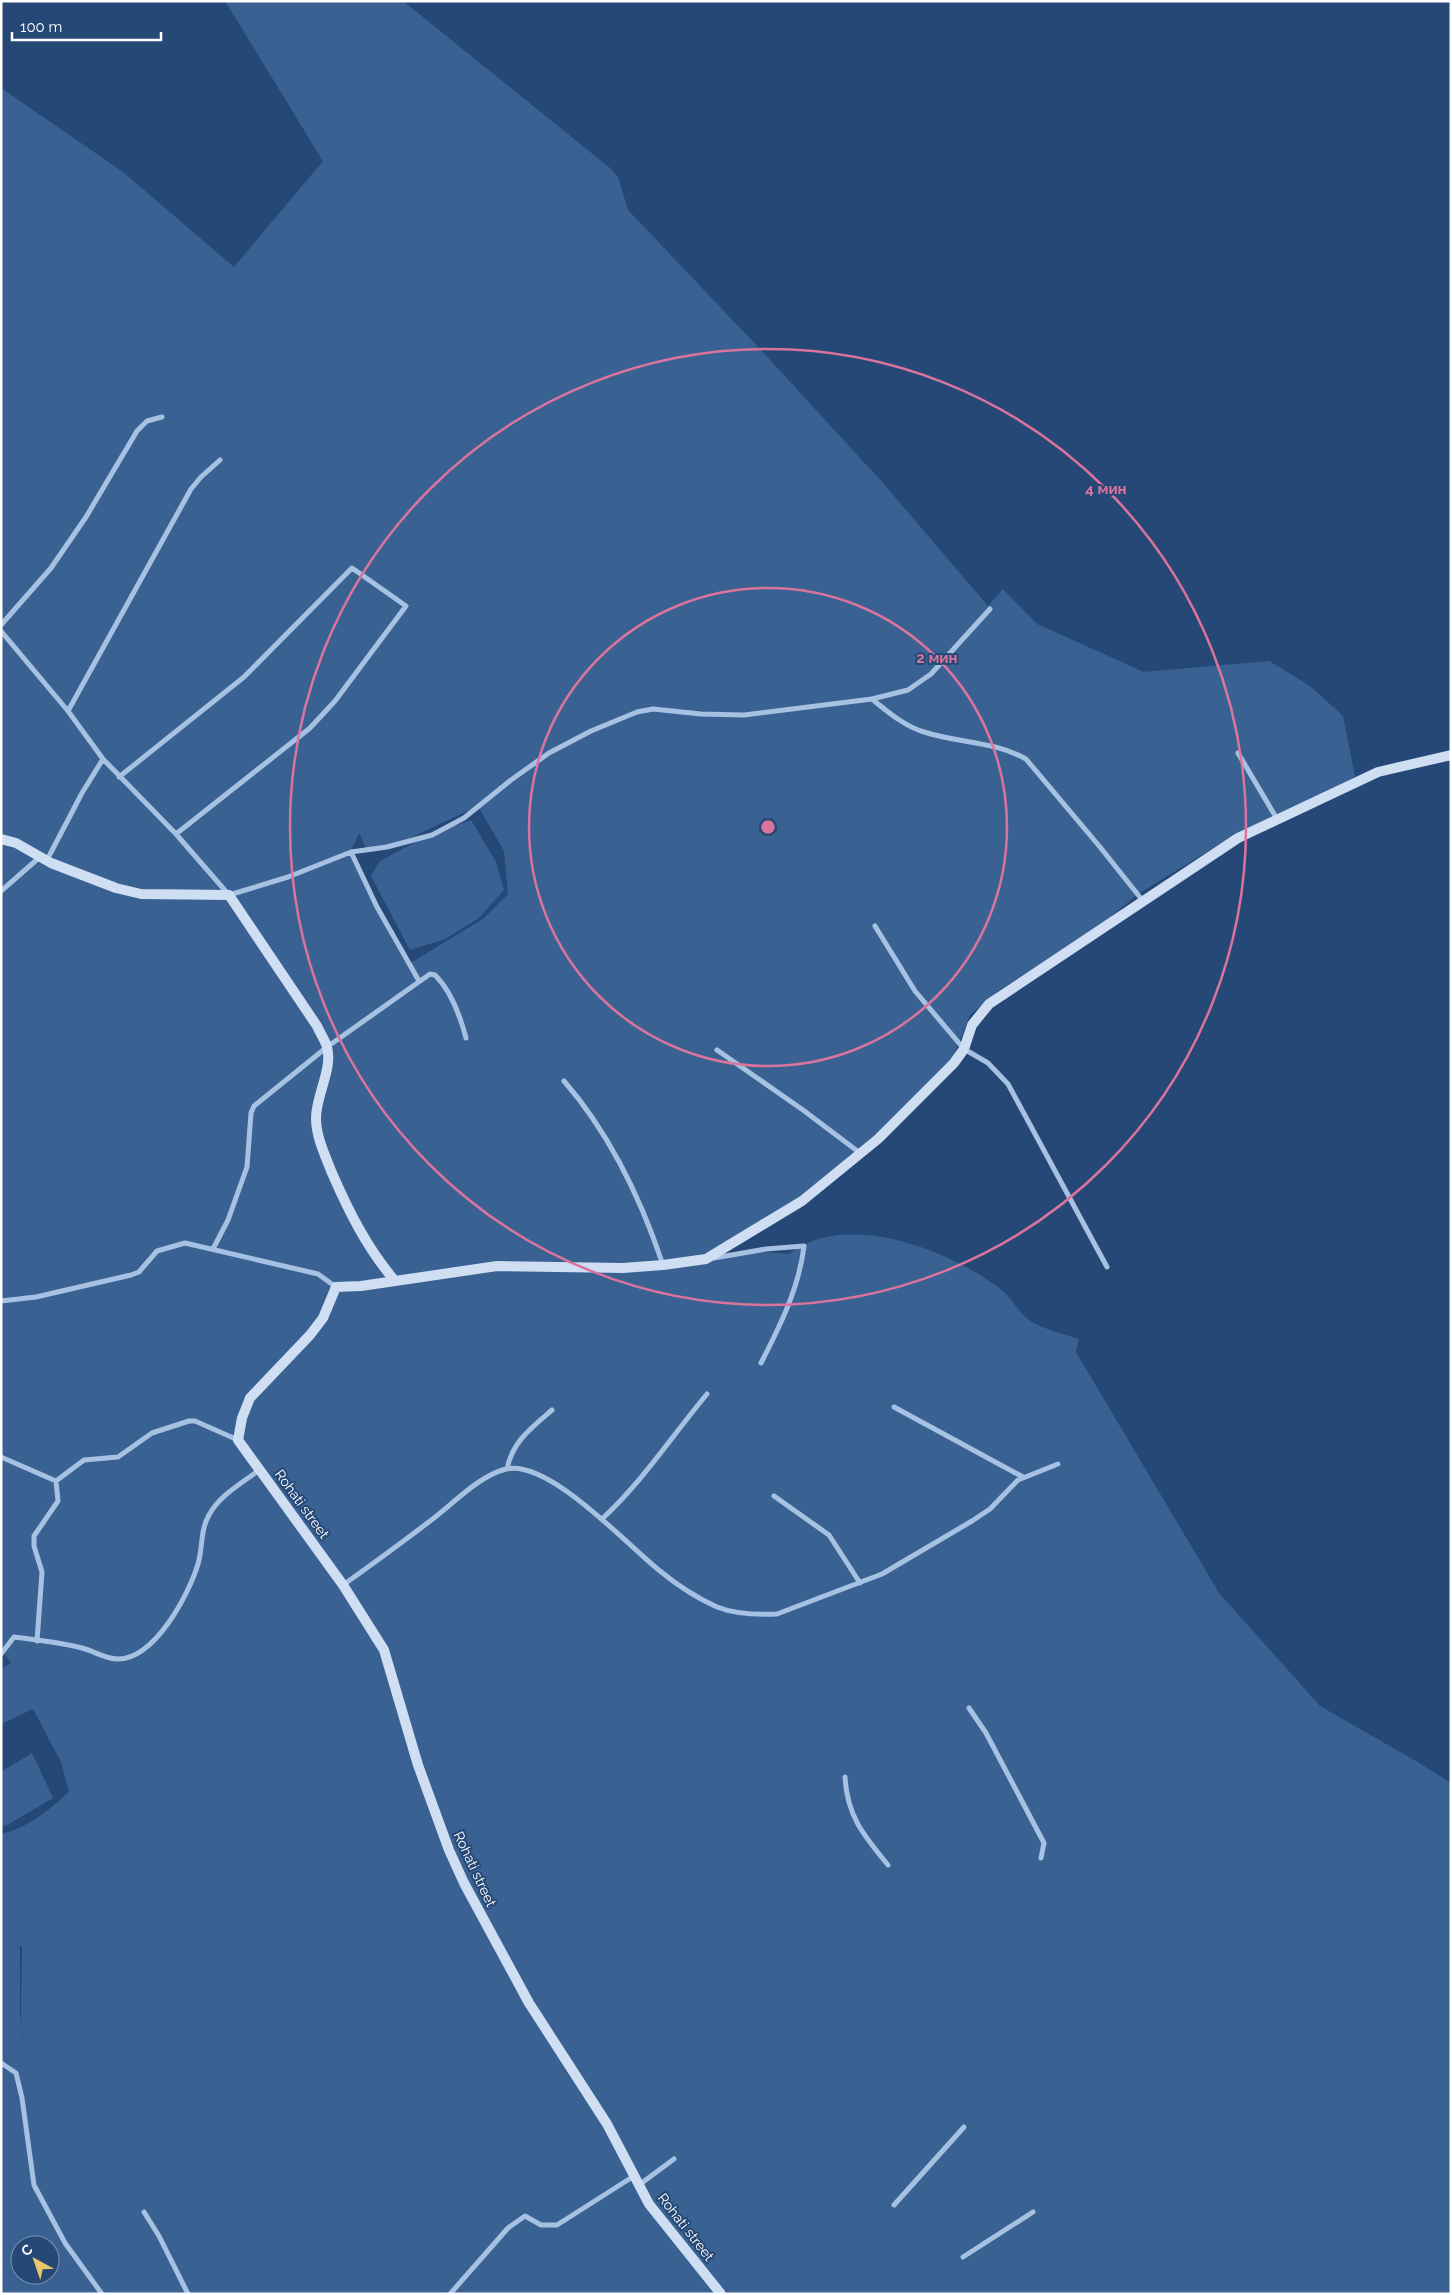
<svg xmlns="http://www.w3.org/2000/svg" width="1452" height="2295" font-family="Raleway,sans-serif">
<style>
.green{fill:#396293;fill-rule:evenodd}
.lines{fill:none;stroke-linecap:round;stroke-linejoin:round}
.street{stroke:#a7c1e2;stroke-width:5}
.secondary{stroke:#cfdef3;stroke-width:10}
.ring{fill:none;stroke:#da749d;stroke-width:2.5}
.labels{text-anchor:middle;stroke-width:4;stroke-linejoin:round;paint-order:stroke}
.street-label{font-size:14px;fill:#fff;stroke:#264876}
.centre{fill:#da749d;stroke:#264876;stroke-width:2.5}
.ring-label{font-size:15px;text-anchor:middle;font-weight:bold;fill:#da749d;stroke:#264876;stroke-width:4;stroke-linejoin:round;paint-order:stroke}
</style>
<rect width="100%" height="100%" fill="#264876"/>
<!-- green -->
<path class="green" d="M225 1H403L610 168 618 177 628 210 759 348 883 483 988 606 1003 589 1037 624 1144 672 1269 661 1310 686 1343 716 1355 776 1314 804 1236 834 1138 894 1102 924 997 992 970 1015 949 1068 805 1204 711 1260 765 1252 789 1254C845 1210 947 1249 998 1287 1011 1296 1019 1314 1032 1322 1046 1330 1064 1334 1079 1339L1076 1352 1219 1593 1320 1706 1421 1764 1451 1783V2294H1V2069L14 2073 1 2068V1834C28 1828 49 1810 69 1792L61 1762 33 1709 1 1724V1669L11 1663 3 1652 1 1653V88L123 172 234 267 323 161ZM478 806 504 851 508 894 483 919 407 965 392 939 350 853 359 833 366 848 391 847ZM20 1946H22C22 1968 21 1990 21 2012 21 2029 25 2038 19 2054L23 2039 20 2014ZM20 2245H50V2275H20Z
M471 820 496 862 504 890 479 918 445 939 410 950 371 876 380 861 427 836Z
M32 1753 53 1798 4 1827 1 1818V1772Z"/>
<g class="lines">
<!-- street -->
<path class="street" d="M1 625 51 568 86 517 137 431 147 421 162 417
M1 631 68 711 103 759 176 834 229 895 288 877 351 852 387 847 432 835 464 818 511 780 549 753 591 731 637 712 653 709 701 714 744 715 872 699 908 690 931 674 990 609
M872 699C888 712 904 726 924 732 958 743 994 741 1026 759L1100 847 1143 901
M68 711 191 489 201 477 220 460
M1238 753 1277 819
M119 777 244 677 352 568 406 606 335 701 310 728 176 834
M351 852 377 907 419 981
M47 860 82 793 103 759
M1 891 40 857
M875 926 915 991 964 1049 988 1063 1008 1084 1107 1267
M717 1050 803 1110 860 1153
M564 1081C610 1134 641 1199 663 1265
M213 1249 228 1220 247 1167 251 1113 254 1106 327 1047 430 974 435 975C451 991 460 1015 466 1038
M714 1258 766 1249 804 1246C799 1288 780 1326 761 1363
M1 1301 36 1297 131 1275 139 1272 157 1251 185 1243 318 1274 336 1287
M894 1407 1023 1477
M1 1457 56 1481 84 1460 118 1457 152 1433 189 1421H195L238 1440
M507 1469C512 1442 532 1427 552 1410
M774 1496 829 1535 860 1583
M602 1519C642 1482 672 1436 707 1394
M343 1585C374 1563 404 1541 434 1518 456 1501 479 1476 506 1469 549 1459 627 1545 660 1571 677 1585 697 1598 717 1607 735 1614 758 1615 777 1614L882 1574 972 1521 990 1509 1018 1480 1058 1464
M37 1641 42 1572 34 1546V1536L58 1501 56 1481
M1 1654 14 1637C36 1640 60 1642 82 1648 94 1651 105 1659 118 1659 155 1659 189 1594 198 1564 203 1547 200 1531 209 1515 220 1495 241 1484 259 1470
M969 1708 986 1733 1044 1843 1041 1858
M845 1777C847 1816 864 1836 888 1865
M1 2063 16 2073 22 2098 34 2185 65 2243 102 2294
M639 2185 674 2159
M894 2205 964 2127
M144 2212 159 2236 188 2294
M963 2257 1033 2212
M450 2294 508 2228 525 2216 541 2225H557L634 2176"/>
<!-- secondary -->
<path class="secondary" d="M1 839 16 843 51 863 116 888 141 894 229 895 317 1026C320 1033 325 1040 327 1047 333 1069 316 1095 316 1118 316 1137 325 1155 332 1173 349 1212 367 1248 395 1281
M721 2294 649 2204 607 2124 529 2003 464 1883 449 1850 418 1765 384 1650 343 1585 238 1440 242 1418 250 1398 310 1335 323 1318 336 1287 361 1286 497 1266 623 1268 663 1265 706 1259 802 1201 878 1139 954 1063 964 1049 972 1025 989 1004 1238 838 1378 772 1451 755"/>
</g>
<!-- distance rings -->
<g class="ring">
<circle cx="768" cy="827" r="239"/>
<circle cx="768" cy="827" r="478"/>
</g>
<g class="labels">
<!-- street labels -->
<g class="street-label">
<text transform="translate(302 1504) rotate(54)" y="5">Rohati street</text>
<text transform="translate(475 1869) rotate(65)" y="5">Rohati street</text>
<text transform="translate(686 2227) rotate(52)" y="5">Rohati street</text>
</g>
</g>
<circle cx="768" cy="827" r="8" class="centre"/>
<g class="ring-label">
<text x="1106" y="494">4 мин</text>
<text x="937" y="663">2 мин</text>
</g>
<!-- border -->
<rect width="1452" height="2295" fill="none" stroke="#ffffff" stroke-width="5"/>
<!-- north arrow -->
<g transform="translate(35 2260) rotate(320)"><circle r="24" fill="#264876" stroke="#7d91ad"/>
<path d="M0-4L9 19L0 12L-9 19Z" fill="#ebc76c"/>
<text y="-8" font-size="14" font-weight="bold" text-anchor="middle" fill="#ffffff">С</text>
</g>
<!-- scale -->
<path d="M12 32v8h149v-8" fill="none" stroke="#ffffff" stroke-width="2.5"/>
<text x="20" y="32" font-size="15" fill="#ffffff" stroke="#264876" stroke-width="4" paint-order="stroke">100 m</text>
</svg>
